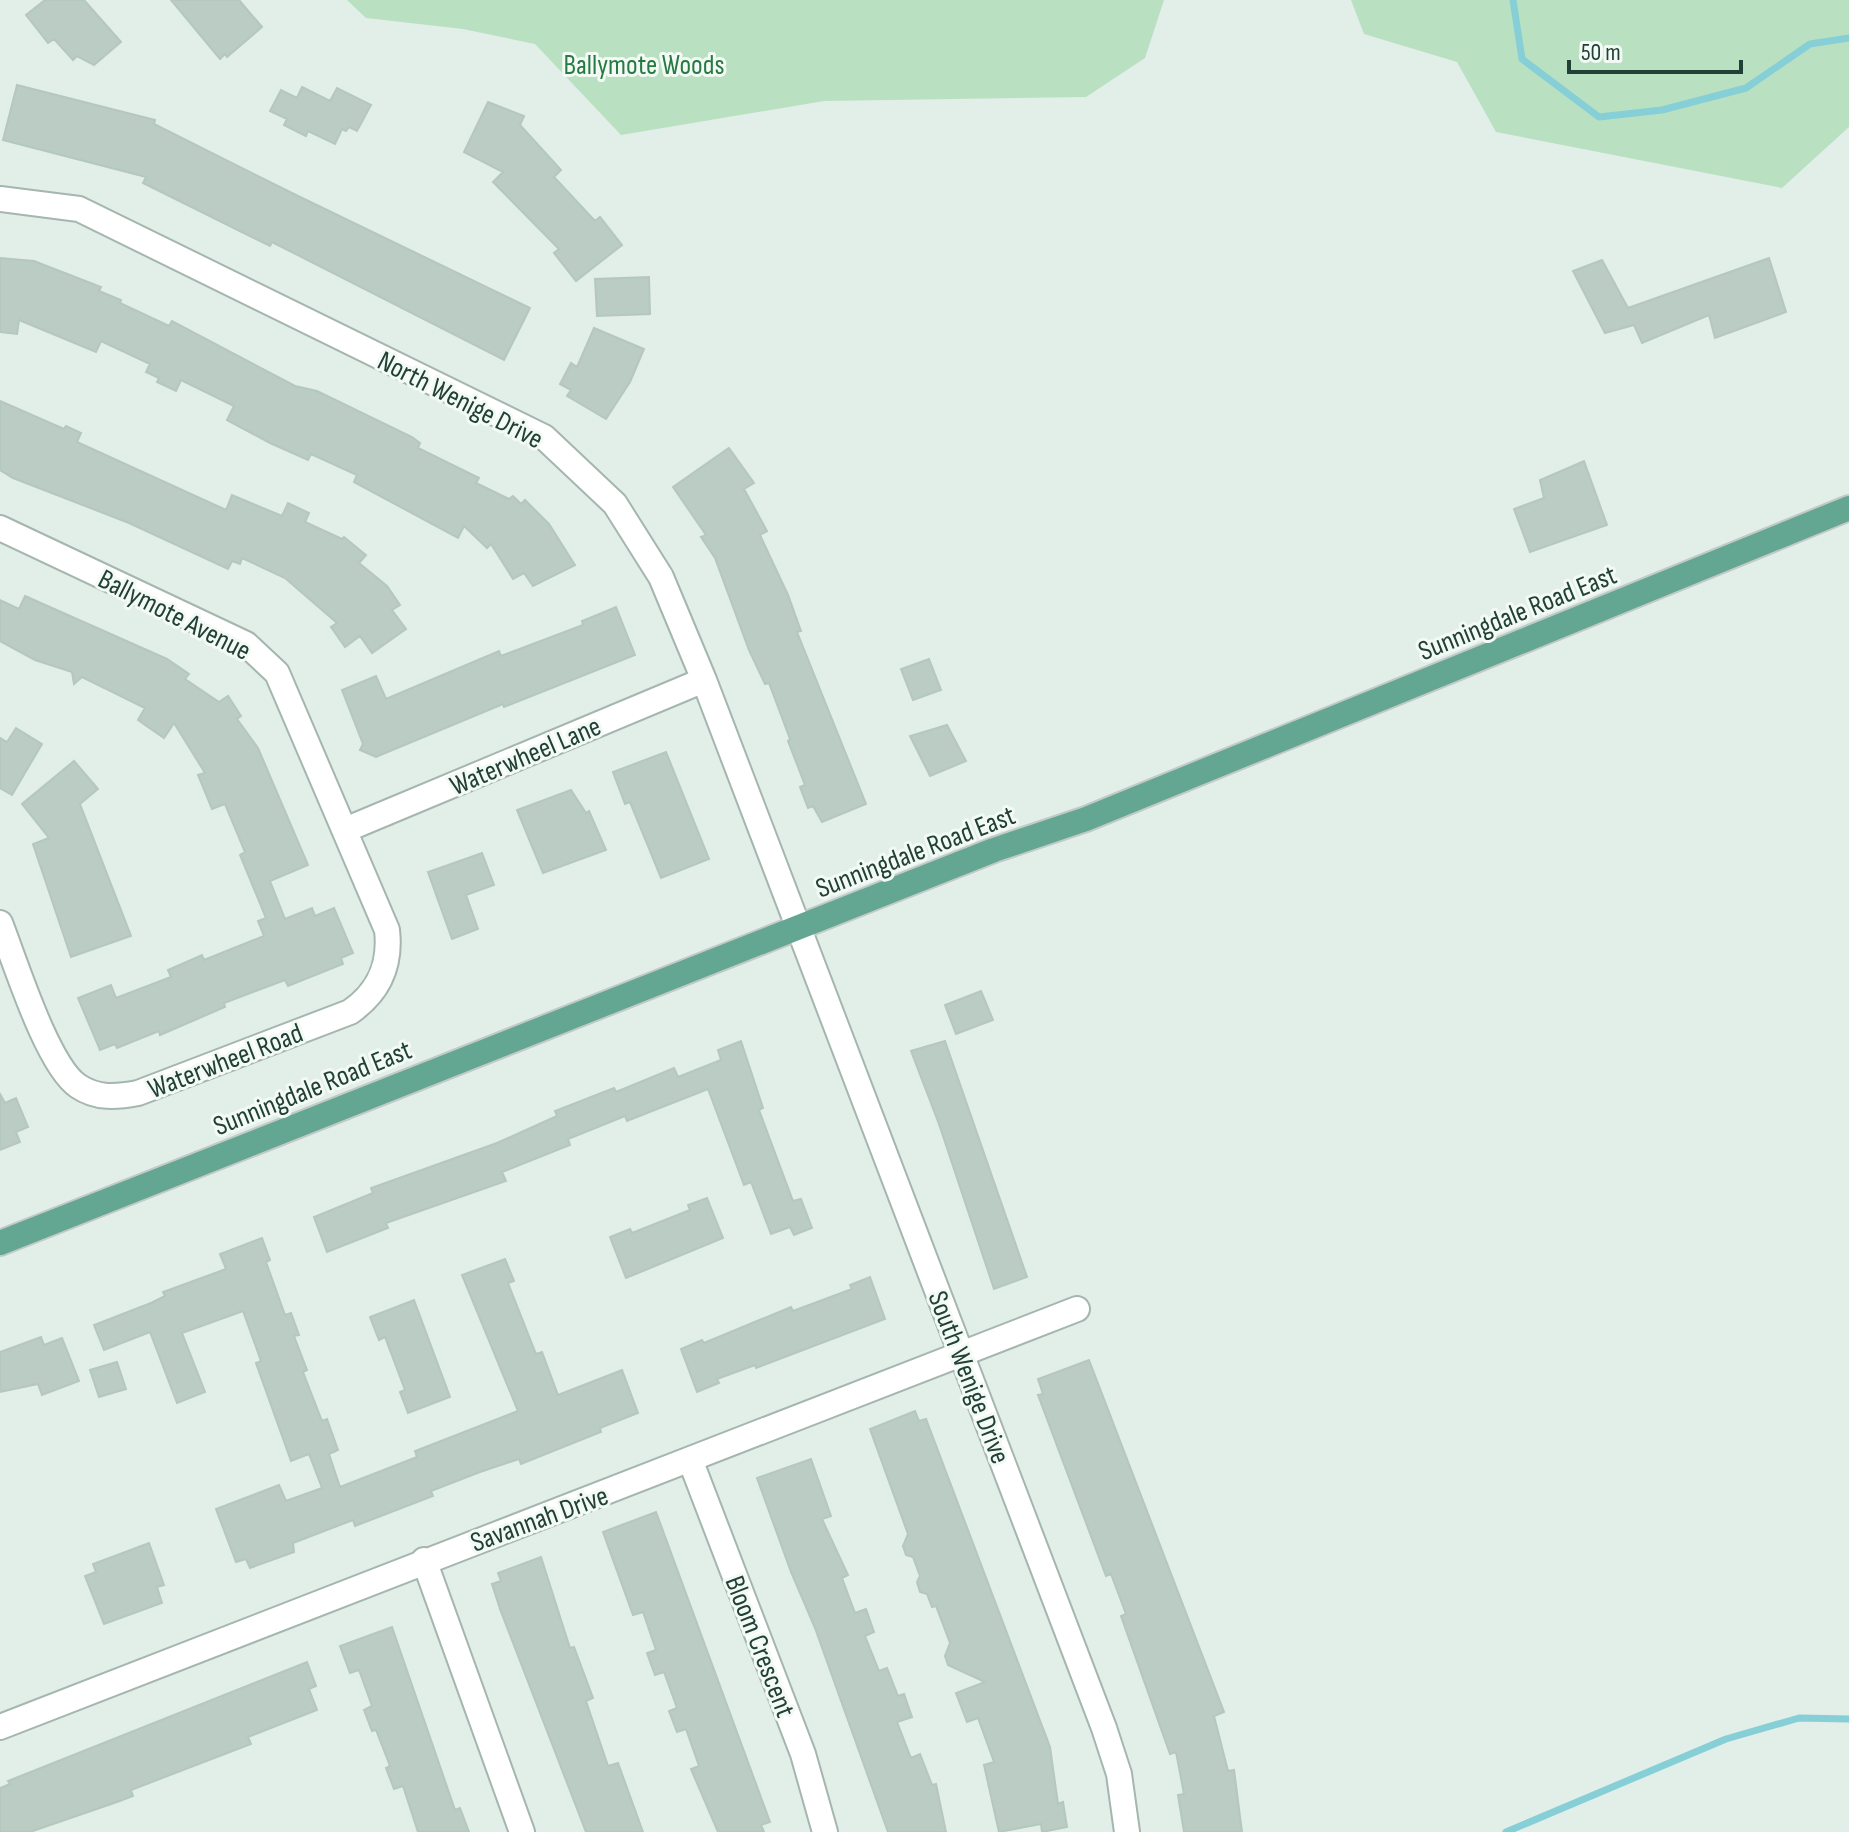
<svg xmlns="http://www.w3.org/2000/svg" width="1849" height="1832" font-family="'Sofia Sans Condensed',sans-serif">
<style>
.green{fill:#bae0c2}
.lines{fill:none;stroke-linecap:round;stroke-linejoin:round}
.stream{stroke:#86cfd7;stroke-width:7}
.building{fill:#baccc3;stroke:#b4c8be;stroke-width:2}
.minor-casing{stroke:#a4b6af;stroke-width:28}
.major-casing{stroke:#c1cac7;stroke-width:28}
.minor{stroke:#fff;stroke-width:24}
.major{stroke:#63a691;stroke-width:24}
.labels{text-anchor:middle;stroke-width:6;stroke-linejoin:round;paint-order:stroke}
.park-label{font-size:28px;fill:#277a42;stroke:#f3faf6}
.street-label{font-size:28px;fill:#214036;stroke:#f3faf6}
</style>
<rect width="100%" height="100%" fill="#e2eee8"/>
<!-- green -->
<path class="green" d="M347 0H1164L1145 58 1086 97 824 101 621 135 535 44 463 29 366 18Z
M1351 0H1849V127L1782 188 1496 132 1457 62 1364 34Z"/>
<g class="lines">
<!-- stream -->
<path class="stream" d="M1513 0 1522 59 1599 117 1662 110 1746 88 1810 44 1849 38
M1506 1832 1726 1739 1799 1718 1849 1719"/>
</g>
<!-- building -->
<path class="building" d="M45 0H84L121 42 94 65 77 56 73 60 54 39 48 43 26 15Z
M171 0H239L262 27 227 57 225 54 220 59Z
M17 85 155 120 154 124 296 195 530 308 504 360 272 242 270 246 143 183 146 177 3 140Z
M302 87 330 101 337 88 371 105 357 131 349 127 346 131 342 129 335 144 308 131 306 136 284 125 287 119 270 111 281 90 297 98Z
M488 102 524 116 520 125 561 170 554 177 595 221 600 217 622 245 576 281 554 253 559 249 493 182 503 172 464 152Z
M0 258 34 261 101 287 99 291 121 300 120 303 169 326 172 321 295 386 317 391 412 437 420 443 418 448 479 478 476 483 509 499 513 496 521 504 525 500 549 524 575 565 533 586 524 573 513 579 491 544 487 548 464 526 458 538 354 482 357 475 311 454 308 460 270 443 227 420 234 406 181 380 176 391 157 382 159 378 146 372 150 364 101 341 96 352 19 320 17 334 0 332Z
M1769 258 1786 312 1715 338 1709 315 1642 343 1634 325 1605 333 1573 271 1602 260 1628 308Z
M649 277 650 314 597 316 595 279Z
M594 328 644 349 630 382 606 419 567 396 571 390 560 384 571 363 577 367Z
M0 401 64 429 66 426 81 433 77 442 226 510 232 495 282 516 288 503 309 513 305 522 342 539 344 537 366 555 359 563 387 586 400 605 392 610 406 629 372 653 360 636 345 647 331 627 337 623 285 578 242 558 240 564 232 561 228 569 129 523 13 478 0 470Z
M729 448 754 483 744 489 767 531 760 535 788 595 801 631 797 632 866 804 822 822 813 806 808 808 800 787 805 785 788 741 790 739 769 683 765 684 749 650 715 558 701 537 706 535 673 487Z
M1584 461 1607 525 1530 552 1514 509 1544 498 1540 480Z
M25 596 167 659 189 674 185 679 219 702 228 696 241 716 237 719 258 748 308 865 270 881 285 919 312 908 315 916 334 908 353 953 341 958 343 964 288 986 285 980 224 1003 225 1007 160 1035 159 1031 117 1048 115 1044 100 1050 78 998 111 985 116 998 171 977 168 970 202 955 204 960 264 936 258 921 266 918 240 855 245 852 225 804 212 809 198 775 205 773 174 723 164 738 138 720 145 708 82 677 74 684 72 672 35 660 0 641V600L19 609Z
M616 607 635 655 504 707 503 704 376 757 360 750 363 744 342 690 376 676 386 699 499 651 501 656 583 625 582 621Z
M929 659 941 690 913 700 901 669Z
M947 725 966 761 930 776 910 736Z
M16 728 42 744 12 795 0 788V738L7 742Z
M666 752 709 859 661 878 630 802 625 804 613 772Z
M74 761 98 789 80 804 131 936 71 957 33 844 49 838 22 804Z
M571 790 586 813 589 811 606 850 543 873 517 810Z
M482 853 494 885 466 895 478 929 452 939 428 872Z
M981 991 993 1020 956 1034 945 1005Z
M741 1041 763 1108 759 1110 793 1201 801 1199 812 1228 794 1235 790 1227 771 1234 751 1182 744 1185 708 1089 627 1121 625 1116 568 1139 570 1145 502 1172 506 1181 386 1223 388 1228 327 1252 314 1217 373 1193 371 1188 497 1143 557 1116 555 1111 614 1088 616 1092 674 1068 678 1077 721 1060 718 1050Z
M945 1041 1027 1277 994 1289 939 1124 911 1051Z
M0 1094 5 1103 16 1098 28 1127 16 1132 20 1142 0 1150Z
M707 1198 723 1238 626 1278 610 1237 630 1229 632 1233 690 1210 688 1205Z
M262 1238 270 1260 266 1262 285 1315 291 1313 299 1335 294 1336 307 1370 303 1372 322 1421 327 1419 338 1450 329 1454 340 1487 417 1457 415 1451 518 1411 462 1275 505 1259 514 1281 508 1283 536 1354 542 1352 558 1395 622 1370 638 1413 600 1428 601 1432 521 1464 519 1459 480 1472 431 1491 433 1496 355 1526 353 1520 293 1543 294 1552 250 1568 246 1559 236 1562 216 1509 279 1485 286 1501 322 1488 309 1454 291 1461 256 1363 261 1361 243 1311 182 1333 205 1392 177 1403 150 1332 104 1350 94 1325 151 1303 165 1296 163 1292 226 1269 220 1254Z
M870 1277 885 1319 756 1368 755 1365 717 1379 719 1383 697 1392 681 1349 702 1340 704 1343 791 1307 793 1311 852 1289 850 1285Z
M414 1300 450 1397 408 1413 400 1392 405 1390 385 1337 379 1340 370 1317Z
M41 1337 44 1345 62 1338 79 1381 42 1395 38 1384 0 1392V1352Z
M1089 1360 1224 1712 1214 1716 1228 1771 1234 1770 1242 1832H1184L1178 1795 1184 1794 1176 1752 1170 1754 1121 1616 1126 1614 1111 1574 1106 1576 1038 1395 1043 1394 1038 1379Z
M117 1362 126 1389 99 1397 90 1370Z
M915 1411 919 1421 926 1419 1050 1747 1058 1804 1063 1802 1067 1827 1042 1832 1041 1824 999 1832 984 1765 994 1762 978 1718 967 1722 956 1693 985 1682 948 1665 945 1656 950 1643 936 1606 932 1607 927 1594 920 1592 917 1582 920 1576 913 1557 906 1555 903 1546 908 1534 870 1429Z
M811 1459 831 1516 822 1519 848 1575 842 1578 855 1613 866 1609 874 1632 865 1636 879 1671 887 1668 898 1696 904 1694 912 1717 897 1722 911 1758 920 1754 932 1785 936 1784 946 1832H888L815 1628 791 1572 757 1478Z
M656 1512 770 1822 761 1825 764 1832H718L691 1769 699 1766 686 1729 677 1732 669 1711 677 1708 664 1672 655 1675 647 1653 656 1650 643 1612 633 1615 603 1532Z
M149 1543 164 1585 157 1587 162 1603 104 1624 85 1576 96 1572 93 1564Z
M541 1557 570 1648 574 1647 593 1698 586 1701 608 1766 618 1763 643 1832H586L500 1609 492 1584 501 1581 498 1573Z
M392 1627 455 1810 460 1808 469 1832H418L403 1786 394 1789 386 1768 390 1766 376 1730 372 1731 364 1710 372 1706 359 1670 350 1673 340 1646Z
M307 1662 316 1686 309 1689 317 1710 248 1737 251 1744 131 1790 133 1796 117 1802 30 1832H0V1788L10 1784 8 1781Z"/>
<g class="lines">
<defs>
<path id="minor" d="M0 199 79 209 544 437 615 504 661 577 704 680 1104 1728 1119 1774 1127 1832
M0 528 246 644 277 673 387 930C391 965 379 992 350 1012L138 1093C117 1097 97 1099 78 1086 47 1065 15 961 0 923
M345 830 704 680
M691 1462 803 1754 825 1832
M424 1560 522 1832
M0 1727 1077 1309"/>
<path id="major" d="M0 1243 994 850 1086 819 1849 508"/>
</defs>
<!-- minor casing -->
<use href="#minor" class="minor-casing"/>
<!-- major casing -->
<use href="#major" class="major-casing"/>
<!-- minor -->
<use href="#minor" class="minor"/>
<!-- major -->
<use href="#major" class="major"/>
</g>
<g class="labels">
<!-- park labels -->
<g class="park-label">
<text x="644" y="74">Ballymote Woods</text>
</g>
<!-- street labels -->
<g class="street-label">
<text transform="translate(461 399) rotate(27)" y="10">North Wenige Drive</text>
<text transform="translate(1517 612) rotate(-22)" y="10">Sunningdale Road East</text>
<text transform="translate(175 614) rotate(27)" y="10">Ballymote Avenue</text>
<text transform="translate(525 755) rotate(-23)" y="10">Waterwheel Lane</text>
<text transform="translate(915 851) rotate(-21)" y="10">Sunningdale Road East</text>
<text transform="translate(225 1060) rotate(-21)" y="10">Waterwheel Road</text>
<text transform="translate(312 1087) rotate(-22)" y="10">Sunningdale Road East</text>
<text transform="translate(970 1377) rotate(69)" y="10">South Wenige Drive</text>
<text transform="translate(539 1518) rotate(-20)" y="10">Savannah Drive</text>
<text transform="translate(761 1646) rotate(69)" y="10">Bloom Crescent</text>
</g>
</g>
<!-- scale -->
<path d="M1569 60v12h172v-12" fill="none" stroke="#214036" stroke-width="4"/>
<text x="1581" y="60" font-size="24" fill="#214036" stroke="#f3faf6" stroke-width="6" paint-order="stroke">50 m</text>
</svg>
